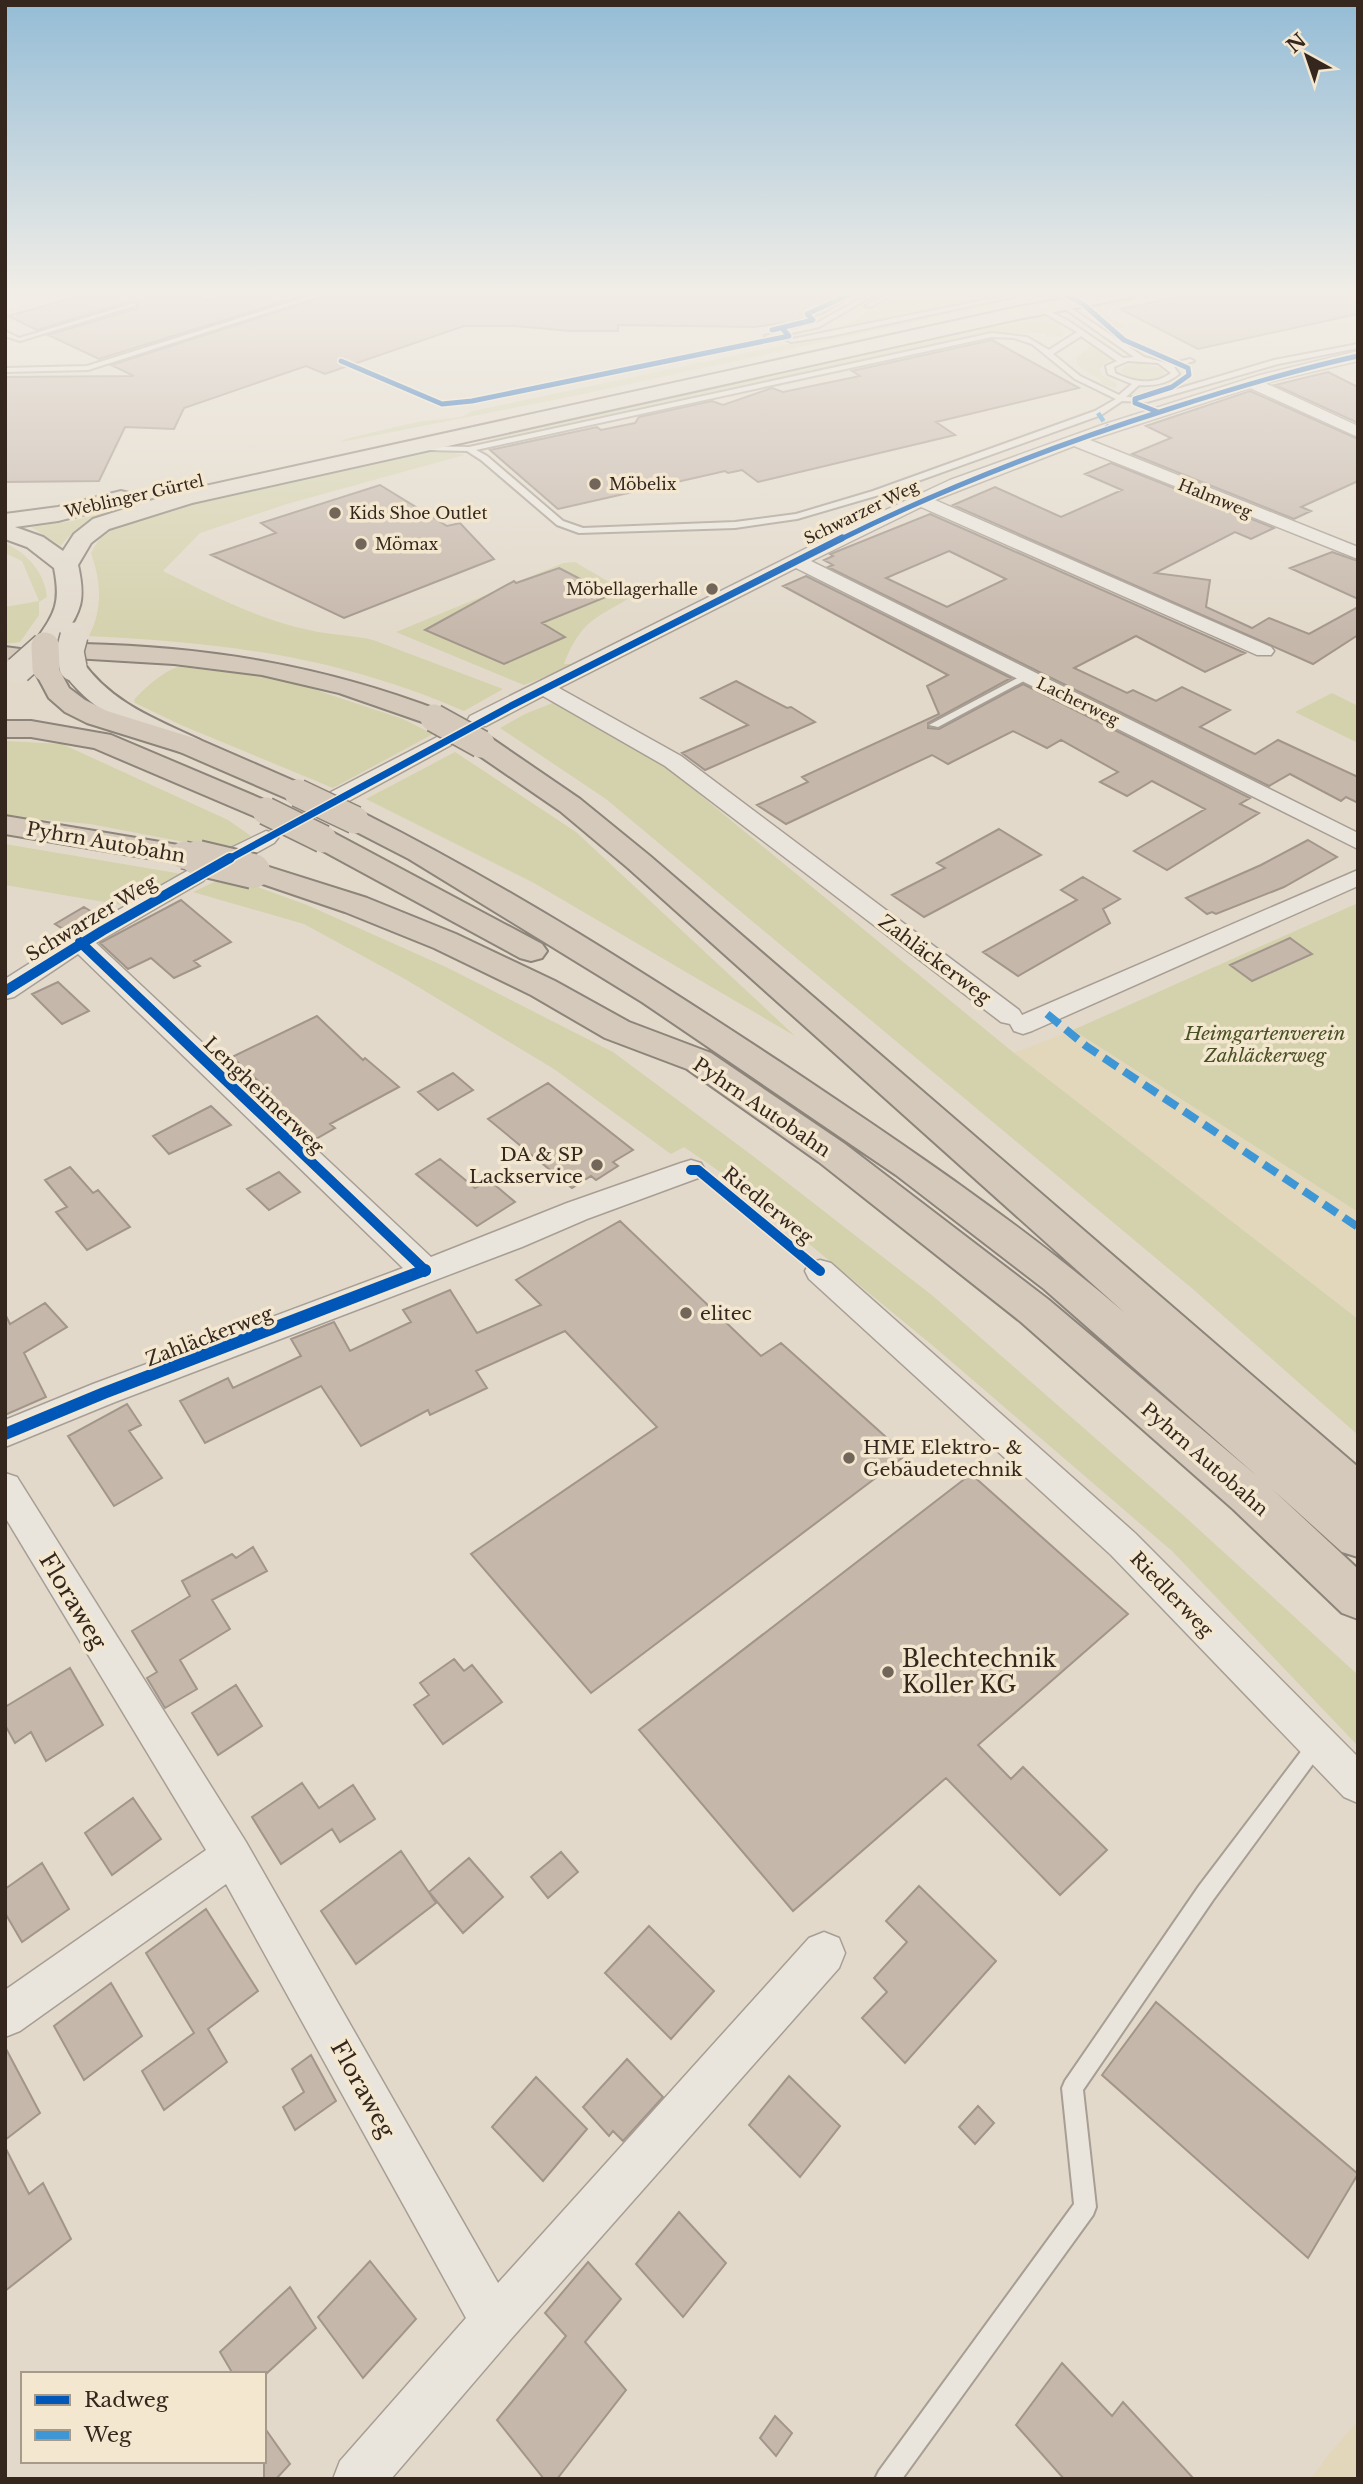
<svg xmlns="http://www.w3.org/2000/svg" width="1363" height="2484" font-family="'Libre Baskerville',serif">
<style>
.farmland{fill:#e2d7bb}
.green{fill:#d4d1ad}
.building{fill:#c6b7ab;stroke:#a2958a;stroke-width:2;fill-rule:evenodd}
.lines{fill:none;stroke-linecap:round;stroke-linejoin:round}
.lane-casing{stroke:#a79e94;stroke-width:4}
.street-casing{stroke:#a79e94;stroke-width:3}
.primary-casing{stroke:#8d847a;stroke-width:4}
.highway-casing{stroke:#8d847a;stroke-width:4}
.lane{fill:#eae5dc;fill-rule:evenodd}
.street{fill:#eae5dc;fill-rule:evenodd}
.primary{fill:#e2dacd;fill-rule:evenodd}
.highway{fill:#d5c9bb;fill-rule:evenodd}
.primary-bridge-casing{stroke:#8d847a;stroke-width:30;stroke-linecap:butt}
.highway-bridge-far1-casing{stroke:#8d847a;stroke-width:30;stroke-linecap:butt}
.highway-bridge-casing{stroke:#8d847a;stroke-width:38;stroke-linecap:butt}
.primary-bridge{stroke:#e2dacd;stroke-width:27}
.highway-bridge-far1{stroke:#d5c9bb;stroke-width:27}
.highway-bridge{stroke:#d5c9bb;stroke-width:34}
.quiet-far1{stroke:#3e96d5;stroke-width:4.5;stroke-dasharray:10 4.5;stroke-linecap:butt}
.quiet{stroke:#3e96d5;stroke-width:8;stroke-dasharray:16 8;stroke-linecap:butt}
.cycleway-far3-casing{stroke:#f4e7cf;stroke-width:8}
.cycleway-far2-casing{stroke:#f4e7cf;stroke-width:10}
.cycleway-far1-casing{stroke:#f4e7cf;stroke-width:13}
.cycleway-casing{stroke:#f4e7cf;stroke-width:17}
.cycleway-far3{stroke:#0057b8;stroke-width:5}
.cycleway-far2{stroke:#0057b8;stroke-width:7}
.cycleway-far1{stroke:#0057b8;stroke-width:10}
.cycleway{stroke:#0057b8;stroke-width:12}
.poi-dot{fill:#72655a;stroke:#f4e7cf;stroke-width:2.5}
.labels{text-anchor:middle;stroke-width:7;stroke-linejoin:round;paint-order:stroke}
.far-poi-label{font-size:16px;fill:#35271d;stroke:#f4e7cf;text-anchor:start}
.far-street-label{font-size:16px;fill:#35271d;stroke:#f4e7cf}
.street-label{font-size:19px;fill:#35271d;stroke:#f4e7cf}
.park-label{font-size:19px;font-style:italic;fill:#495124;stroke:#f4e7cf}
.poi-label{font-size:19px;fill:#35271d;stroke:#f4e7cf;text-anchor:start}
.near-street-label{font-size:23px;fill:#35271d;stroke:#f4e7cf}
.near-poi-label{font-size:23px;fill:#35271d;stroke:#f4e7cf;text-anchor:start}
</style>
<rect width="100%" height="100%" fill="#e2d9ca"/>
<!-- farmland -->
<path class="farmland" d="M1073 1030 1358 1212V1319L1014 1053Z
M1358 2420V2479H1311L1328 2455Z"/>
<!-- green -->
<path class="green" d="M907 291H991L1001 295 838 329Z
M1153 291H1186L1103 308 1102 313 1126 327 1117 329 1104 321 1092 304Z
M1001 299 1004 300 997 304 579 395 341 442 345 439 417 422 461 417 473 411Z
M1041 316 1060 323 1065 333 1060 337H1045L1046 333H990L528 434 489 440 477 438Z
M894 336 186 492C144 502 88 508 61 546L31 527 73 521 210 484Z
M1093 344 1112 358 1099 369 1102 375 1117 384 1115 388 1101 384V380L1080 367 1076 361 1077 357Z
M1141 363 1161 368 1165 374C1153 384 1131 382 1121 371L1124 366Z
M450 452 464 455 287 504 200 533 163 571C210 594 257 619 309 630 330 635 352 635 373 640L503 689 464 711C336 656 227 643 89 636 103 608 101 582 91 553 97 542 101 535 112 529 160 502 223 496 276 483 327 472 400 450 450 452Z
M5 543C27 553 45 573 47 597L39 602V615L20 642 5 644V607L39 601 22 561 5 553Z
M575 562 633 596C595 619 582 619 564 664H578L524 685 396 632 563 563Z
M179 667 280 678 403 719 433 734 333 788 181 725 135 703 134 700C142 690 166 669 179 667Z
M1332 693 1358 706V743L1295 712Z
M555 702 654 757 1014 1053 1358 1319V1435L1194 1290 606 799 500 728 525 714Z
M5 741 62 744 228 820 251 836 231 847 195 844 90 824 5 816Z
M455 752 576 832 795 1036 534 883 366 799Z
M5 844 182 874 151 893 122 905 5 885Z
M227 876 307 905 446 967 613 1052 753 1156 933 1296 1183 1515 1358 1675V1746L1172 1551 932 1345 729 1178 684 1147 671 1154 554 1069 405 979 304 924 193 892Z
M1358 903V1212L1073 1030Z"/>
<!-- building -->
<path class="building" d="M136 291 156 297 186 291 207 300 242 291H318L99 359 48 335 138 308V302L131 301 37 330 8 316 80 296 84 298 98 293 110 298Z
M338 291H861L822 314 791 322 754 327 618 325V331H570L514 326H464L325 374 306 366 184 408 174 429 125 427 99 481 5 482V377L134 376 111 365 336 293Z
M1210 291H1358V314L1198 349 1120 309Z
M992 340 1079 388 936 422 955 435 758 482 742 470 728 473 725 471 558 509 490 450 597 427 601 430 635 423 639 417 712 401 723 405 772 388 783 392 860 376 852 371Z
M1328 372 1358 387V423L1275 385Z
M1250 391 1358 439V481L1301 507 1311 511 1294 519 1132 454 1171 438 1146 426Z
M1111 463 1274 528 1251 539 1235 532 1155 573 1210 580 1206 607 1252 628 1269 618 1309 634 1358 607V635L1313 664 953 505 995 487 1061 517 1122 490 1085 474Z
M380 485 447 526 460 523 494 559 344 618 211 555 276 533 261 523Z
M930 514 1245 653 1205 672 1136 636 1074 668 1127 693 1133 690 1156 701 1182 687 1230 710 1200 727 1255 754 1278 740 1358 777V803L1346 797 1341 801 1290 774 1269 786 828 567 833 565 824 560 833 556 830 554 833 553ZM949 551 1006 579 947 607 886 578Z
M1332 552 1358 561V599L1290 568Z
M559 568 611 595 542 623 565 637 504 664 425 630 514 581 516 583Z
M806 576 1011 678 928 723V728L939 729 1023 684 1250 798 1240 804 1259 813 1167 870 1134 851 1205 809 1152 781 1127 796 1100 782 1118 772 1061 740 1047 748 1013 731 948 764 932 755 786 824 757 805 808 782 802 777 939 714 927 686 948 675 783 586Z
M736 681 787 708 791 707 815 722 705 770 682 753 748 725 701 698Z
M999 829 1041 855 924 917 892 895 945 868 937 863Z
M1308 840 1337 857 1284 887 1216 914 1212 912 1207 914 1186 898 1261 865Z
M1083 877 1120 899 1103 909 1110 923 1018 976 983 952 1077 900 1061 890Z
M181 900 231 942 194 961 200 966 174 978 151 958 128 969 100 943Z
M84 907 100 917 71 934 55 924Z
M1290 938 1312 954 1252 981 1230 965Z
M58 982 89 1011 62 1024 32 994Z
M317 1016 363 1060 365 1058 399 1087 330 1124 335 1128 314 1140 262 1095 267 1089 232 1057Z
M453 1073 473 1090 438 1110 418 1092Z
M548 1083 633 1150 613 1162 618 1166 596 1180 591 1176 572 1188 488 1119Z
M211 1106 231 1125 169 1154 153 1136Z
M440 1159 475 1188 489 1180 515 1202 477 1226 416 1174Z
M70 1167 93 1193 98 1190 130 1227 87 1250 56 1212 67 1207 45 1180Z
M279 1172 300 1192 269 1210 247 1189Z
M620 1221 761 1356 781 1343 906 1455 591 1693 471 1554 657 1427 565 1331 476 1371 487 1388 430 1415 428 1410 361 1446 321 1386 205 1443 180 1401 228 1378 233 1388 301 1356 291 1339 334 1322 350 1351 411 1322 403 1310 450 1290 477 1333 541 1305 516 1280Z
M45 1303 67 1327 24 1353 46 1397 5 1415V1314L10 1324Z
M127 1404 141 1425 129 1431 162 1478 114 1506 68 1436Z
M971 1474 1128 1614 978 1745 1011 1779 1023 1767 1107 1850 1060 1895 946 1778 793 1911 639 1730Z
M253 1547 267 1571 212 1600 230 1629 180 1660 197 1689 165 1708 147 1678 157 1672 132 1631 190 1596 182 1581 232 1554 236 1558Z
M454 1659 464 1671 472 1665 502 1702 443 1744 414 1705 429 1695 420 1683Z
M70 1668 103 1725 46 1761 31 1732 15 1743 5 1725V1707Z
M236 1685 262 1726 218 1755 192 1713Z
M302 1783 319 1808 353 1785 375 1819 340 1842 332 1829 281 1864 252 1817Z
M133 1798 161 1839 112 1875 85 1833Z
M401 1851 436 1903 356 1964 321 1911Z
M561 1852 578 1872 548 1898 531 1877Z
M469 1858 503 1897 463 1933 429 1892Z
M42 1863 69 1909 22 1942 5 1913V1889Z
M919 1886 996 1961 905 2063 862 2018 887 1992 874 1978 907 1942 886 1921Z
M206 1909 258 1991 208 2029 227 2062 164 2110 142 2071 194 2033 146 1953Z
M649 1926 714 1991 671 2039 605 1973Z
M111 1983 142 2036 84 2080 54 2026Z
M1156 2002 1358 2174 1308 2258 1102 2075Z
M5 2047 40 2113 5 2140Z
M311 2055 336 2101 295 2130 283 2107 304 2092 292 2069Z
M627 2059 663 2097 623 2141 613 2131 609 2136 583 2107Z
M789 2076 840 2126 800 2177 749 2125Z
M536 2077 587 2129 543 2181 492 2127Z
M978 2106 994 2123 975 2144 959 2127Z
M5 2147 29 2194 43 2183 71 2239 5 2291Z
M679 2212 726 2263 683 2317 636 2264Z
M370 2261 416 2319 363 2378 318 2317Z
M588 2262 621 2299 585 2342 626 2390 557 2479H544L497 2420 566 2336 545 2313Z
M290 2287 316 2328 266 2374H233L220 2352Z
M1062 2363 1112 2416 1123 2402 1194 2479H1064L1016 2425Z
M775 2416 792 2433 776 2456 760 2438Z
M264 2427 290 2464 276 2479H264Z"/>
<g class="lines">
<defs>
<path id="lane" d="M326 291H335L88 370 5 372V368L87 366Z
M874 291H881L819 327 769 338 765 336 815 324Z
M893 291H900L870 307 865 306Z
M1029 291H1040L831 336 791 342 787 340Z
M1063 303 1144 357 1170 364 1190 359 1194 361 1174 367 1179 374C1167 384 1154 386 1139 385L1126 397 1147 398 1274 360 1358 344V348L1278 364 1147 402 1122 401 1101 415 879 495 797 519 735 528 579 533 557 525 481 460 467 451 427 450 423 448 427 446 469 447 992 333 1027 337 1049 350 1077 332 1039 310 1041 307 1067 320 1123 358 1134 357 1061 306ZM1081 336 1117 361 1106 366 1108 374 1132 384 1119 395 1080 376 1053 354ZM992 337 1014 338 1032 344 1075 379 1116 399 1095 411 873 491 796 514 735 522 583 528 563 521 487 456 476 450ZM1128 361 1158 363 1171 373C1154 386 1133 382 1115 373L1114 367Z
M132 304 137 305 20 341 5 336V331L19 338Z
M1025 674 1033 676 938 727 929 725Z
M1318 1735 1324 1737 1327 1743 1324 1749 1213 1900 1083 2090 1096 2207 1093 2215 902 2479H875L879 2471 1074 2204 1062 2088 1065 2081 1199 1886 1312 1737Z"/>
<path id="street" d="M1358 351V361L1265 383 1358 426V437L1250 388 1090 440 1358 547V559L1074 446 935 500 1271 647 1274 651 1271 655H1257L921 507 811 561 1358 833V849L796 568 559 688 681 756 1019 1010 1022 1015 1358 870V886L1032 1031 1023 1034 1014 1031 1010 1024 1001 1022 665 766 543 696 486 726H470L467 721 470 716 845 529 950 480 1102 425 1260 375Z
M443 734 451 735 454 740 451 745 347 802H331L328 797 331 792Z
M266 831 274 833 278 838 274 843 247 858H231L227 853 231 848Z
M195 869 203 871 207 876 203 881 96 943 431 1257 567 1203 681 1163 691 1160 701 1163 705 1170 701 1177 587 1219 522 1247 115 1402 5 1447V1420L93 1384 403 1268 78 954 14 997 5 999V979L71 937 187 871Z
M820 1260 831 1263 1135 1533 1358 1757V1803L1344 1797 1111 1555 809 1279 805 1271 809 1263Z
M5 1473 17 1477 246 1842 498 2283 809 1938 824 1932 839 1938 845 1953 839 1968 511 2339 391 2479H333L340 2461 466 2318 226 1884 20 2031 5 2037V1990L206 1850 5 1517Z"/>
<path id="primary" d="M1106 291H1142L1133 297 1018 319 192 503 109 529 91 543 78 565C87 606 79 612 58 646L54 651 45 654 36 651 32 646C53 615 62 607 54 568L27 547 5 539V514L58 507 121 491 129 493 132 498 129 503 58 521 15 527 43 537 63 551 74 534 93 519 178 492 1018 307Z
M73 659 82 661C111 703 156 719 200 740L204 746 200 752 190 754 180 752C135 729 88 712 60 667L64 661Z"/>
<path id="highway" d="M83 644C211 647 324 666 444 712L448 718 444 724 434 726 339 693 262 675 174 664 74 658 70 652 74 646Z
M5 647 20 649 24 655 20 661 5 663Z
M46 660 55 662 69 688 85 700 107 711 200 740 308 787 312 793 308 799 298 802 288 799 180 752 87 723 65 712 49 698 33 668 37 662Z
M5 721H31L111 735 276 805 281 811 276 817 266 820 256 817 94 748 31 737H5Z
M481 736 491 738 580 799 650 856 1358 1467V1557L1342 1552 1271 1488 1358 1569V1619L1342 1613 1233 1509 1021 1322 819 1162 687 1069 605 1038 531 995 434 948 345 912 242 877 238 871 242 865 253 862 367 898 456 934 555 981 629 1022 711 1053 845 1144 1049 1300 1257 1476 1044 1289 896 1175 642 1002 409 859 345 826 340 820 345 814 355 811 365 814C510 887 648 975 783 1064 901 1143 1018 1221 1125 1313L628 868 560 811 471 750 467 744 471 738Z
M5 816 184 846 195 849 199 855 195 861 184 864 5 834Z
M323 830 334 833 542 944 547 951 542 958 531 961 520 958 312 845 308 839 312 833Z"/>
</defs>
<!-- lane casing -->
<use href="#lane" class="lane-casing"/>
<!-- street casing -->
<use href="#street" class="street-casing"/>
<!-- primary casing -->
<use href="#primary" class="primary-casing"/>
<!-- highway casing -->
<use href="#highway" class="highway-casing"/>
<!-- lane -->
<use href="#lane" class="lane"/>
<!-- street -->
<use href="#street" class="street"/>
<!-- primary -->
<use href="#primary" class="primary"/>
<!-- highway -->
<use href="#highway" class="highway"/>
<defs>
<path id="primary-bridge" d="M73 667 70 651 74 636
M18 670 45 646"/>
<path id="highway-bridge-far1" d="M45 646 46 668
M434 718 481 744
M298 793 355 820
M266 811 323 839
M184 855 205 860"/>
<path id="highway-bridge" d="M198 858 253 871"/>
</defs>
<!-- primary-bridge casing -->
<use href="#primary-bridge" class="primary-bridge-casing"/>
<!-- highway-bridge-far1 casing -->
<use href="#highway-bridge-far1" class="highway-bridge-far1-casing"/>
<!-- highway-bridge casing -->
<use href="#highway-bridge" class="highway-bridge-casing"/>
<!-- primary-bridge -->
<use href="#primary-bridge" class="primary-bridge"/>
<!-- highway-bridge-far1 -->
<use href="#highway-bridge-far1" class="highway-bridge-far1"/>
<!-- highway-bridge -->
<use href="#highway-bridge" class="highway-bridge"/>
<!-- quiet-far1 -->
<path class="quiet-far1" d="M1098 413 1108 428"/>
<!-- quiet -->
<path class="quiet" d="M1047 1014 1086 1046 1358 1227"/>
<defs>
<path id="cycleway-far3" d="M1059 291 1083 304 1124 340 1188 368 1189 375 1172 387 1135 399V403L1158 412
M772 330 813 320 807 314 857 291
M341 361 442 404 472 401 789 336 782 328
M839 540C946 487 1055 445 1169 409 1231 389 1294 370 1358 356"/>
<path id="cycleway-far2" d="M227 860 509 707 842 538"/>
<path id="cycleway-far1" d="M80 942 426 1271 424 1272
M5 991 102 931 230 858
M691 1170H698L820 1271"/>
<path id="cycleway" d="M5 1434 104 1393 425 1270"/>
</defs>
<!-- cycleway-far3 casing -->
<use href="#cycleway-far3" class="cycleway-far3-casing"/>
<!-- cycleway-far2 casing -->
<use href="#cycleway-far2" class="cycleway-far2-casing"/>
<!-- cycleway-far1 casing -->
<use href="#cycleway-far1" class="cycleway-far1-casing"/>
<!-- cycleway casing -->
<use href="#cycleway" class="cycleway-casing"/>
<!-- cycleway-far3 -->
<use href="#cycleway-far3" class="cycleway-far3"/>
<!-- cycleway-far2 -->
<use href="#cycleway-far2" class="cycleway-far2"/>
<!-- cycleway-far1 -->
<use href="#cycleway-far1" class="cycleway-far1"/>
<!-- cycleway -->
<use href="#cycleway" class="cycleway"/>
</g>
<!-- sky -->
<linearGradient id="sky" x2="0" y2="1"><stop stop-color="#94bcd6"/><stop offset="0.46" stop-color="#f2eee7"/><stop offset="1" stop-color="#f2eee7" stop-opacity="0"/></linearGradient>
<rect width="1363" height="638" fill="url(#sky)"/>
<!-- markers -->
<g class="poi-dot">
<circle cx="595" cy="484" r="7"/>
<circle cx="335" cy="513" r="7"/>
<circle cx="361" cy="544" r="7"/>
<circle cx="712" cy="589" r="7"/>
<circle cx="597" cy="1165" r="7"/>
<circle cx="686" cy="1313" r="7"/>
<circle cx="849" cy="1458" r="7"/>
<circle cx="888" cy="1672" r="7"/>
</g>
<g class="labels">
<!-- far-poi labels -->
<g class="far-poi-label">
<text x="609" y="490">Möbelix</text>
<text x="349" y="519">Kids Shoe Outlet</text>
<text x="375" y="550">Mömax</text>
<text x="698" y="595" text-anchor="end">Möbellagerhalle</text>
</g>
<!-- far-street labels -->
<g class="far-street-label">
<text transform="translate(134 496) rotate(-13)" y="6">Weblinger Gürtel</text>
<text transform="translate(1215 498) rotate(22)" y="6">Halmweg</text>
<text transform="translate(861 512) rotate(-26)" y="6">Schwarzer Weg</text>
<text transform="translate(1078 701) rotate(26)" y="6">Lacherweg</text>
</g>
<!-- street labels -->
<g class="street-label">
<text transform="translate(106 842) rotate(10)" y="7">Pyhrn Autobahn</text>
<text transform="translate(91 918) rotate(-31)" y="7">Schwarzer Weg</text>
<text transform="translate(935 959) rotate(37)" y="7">Zahläckerweg</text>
<text transform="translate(264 1095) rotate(44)" y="7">Lengheimerweg</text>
<text transform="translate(762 1107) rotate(34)" y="7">Pyhrn Autobahn</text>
<text transform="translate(768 1205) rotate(39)" y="7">Riedlerweg</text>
<text transform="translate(209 1336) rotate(-21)" y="7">Zahläckerweg</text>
<text transform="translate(1205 1459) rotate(41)" y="7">Pyhrn Autobahn</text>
<text transform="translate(1172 1594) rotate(46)" y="7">Riedlerweg</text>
</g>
<!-- park labels -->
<g class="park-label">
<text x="1265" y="1040">Heimgartenverein<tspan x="1265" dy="22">Zahläckerweg</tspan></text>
</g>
<!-- poi labels -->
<g class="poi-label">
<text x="583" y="1161" text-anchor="end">DA &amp; SP<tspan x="583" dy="22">Lackservice</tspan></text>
<text x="700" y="1320">elitec</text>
<text x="863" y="1454">HME Elektro- &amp;<tspan x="863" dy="22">Gebäudetechnik</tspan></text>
</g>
<!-- near-street labels -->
<g class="near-street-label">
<text transform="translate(73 1601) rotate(59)" y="8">Floraweg</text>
<text transform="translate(363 2089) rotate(61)" y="8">Floraweg</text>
</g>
<!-- near-poi labels -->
<g class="near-poi-label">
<text x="902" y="1667">Blechtechnik<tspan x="902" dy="26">Koller KG</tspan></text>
</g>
</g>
<!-- border -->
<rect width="1363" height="2484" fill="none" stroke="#35271d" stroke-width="14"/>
<!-- legend -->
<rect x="21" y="2372" width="245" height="91" fill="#f4e7cf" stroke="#a89a88" stroke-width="2"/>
<rect x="35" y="2395" width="35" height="10" fill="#0057b8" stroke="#a89a88" stroke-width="2"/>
<text x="84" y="2407" font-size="21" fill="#35271d">Radweg</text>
<rect x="35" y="2430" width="35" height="10" fill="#3e96d5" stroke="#a89a88" stroke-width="2"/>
<text x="84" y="2442" font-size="21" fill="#35271d">Weg</text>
<!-- north arrow -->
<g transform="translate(1307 56) rotate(320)" stroke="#f4e7cf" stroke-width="5" paint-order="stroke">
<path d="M0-5L12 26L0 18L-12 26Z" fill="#35271d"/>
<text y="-10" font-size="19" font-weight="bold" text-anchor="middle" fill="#35271d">N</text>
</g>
</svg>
